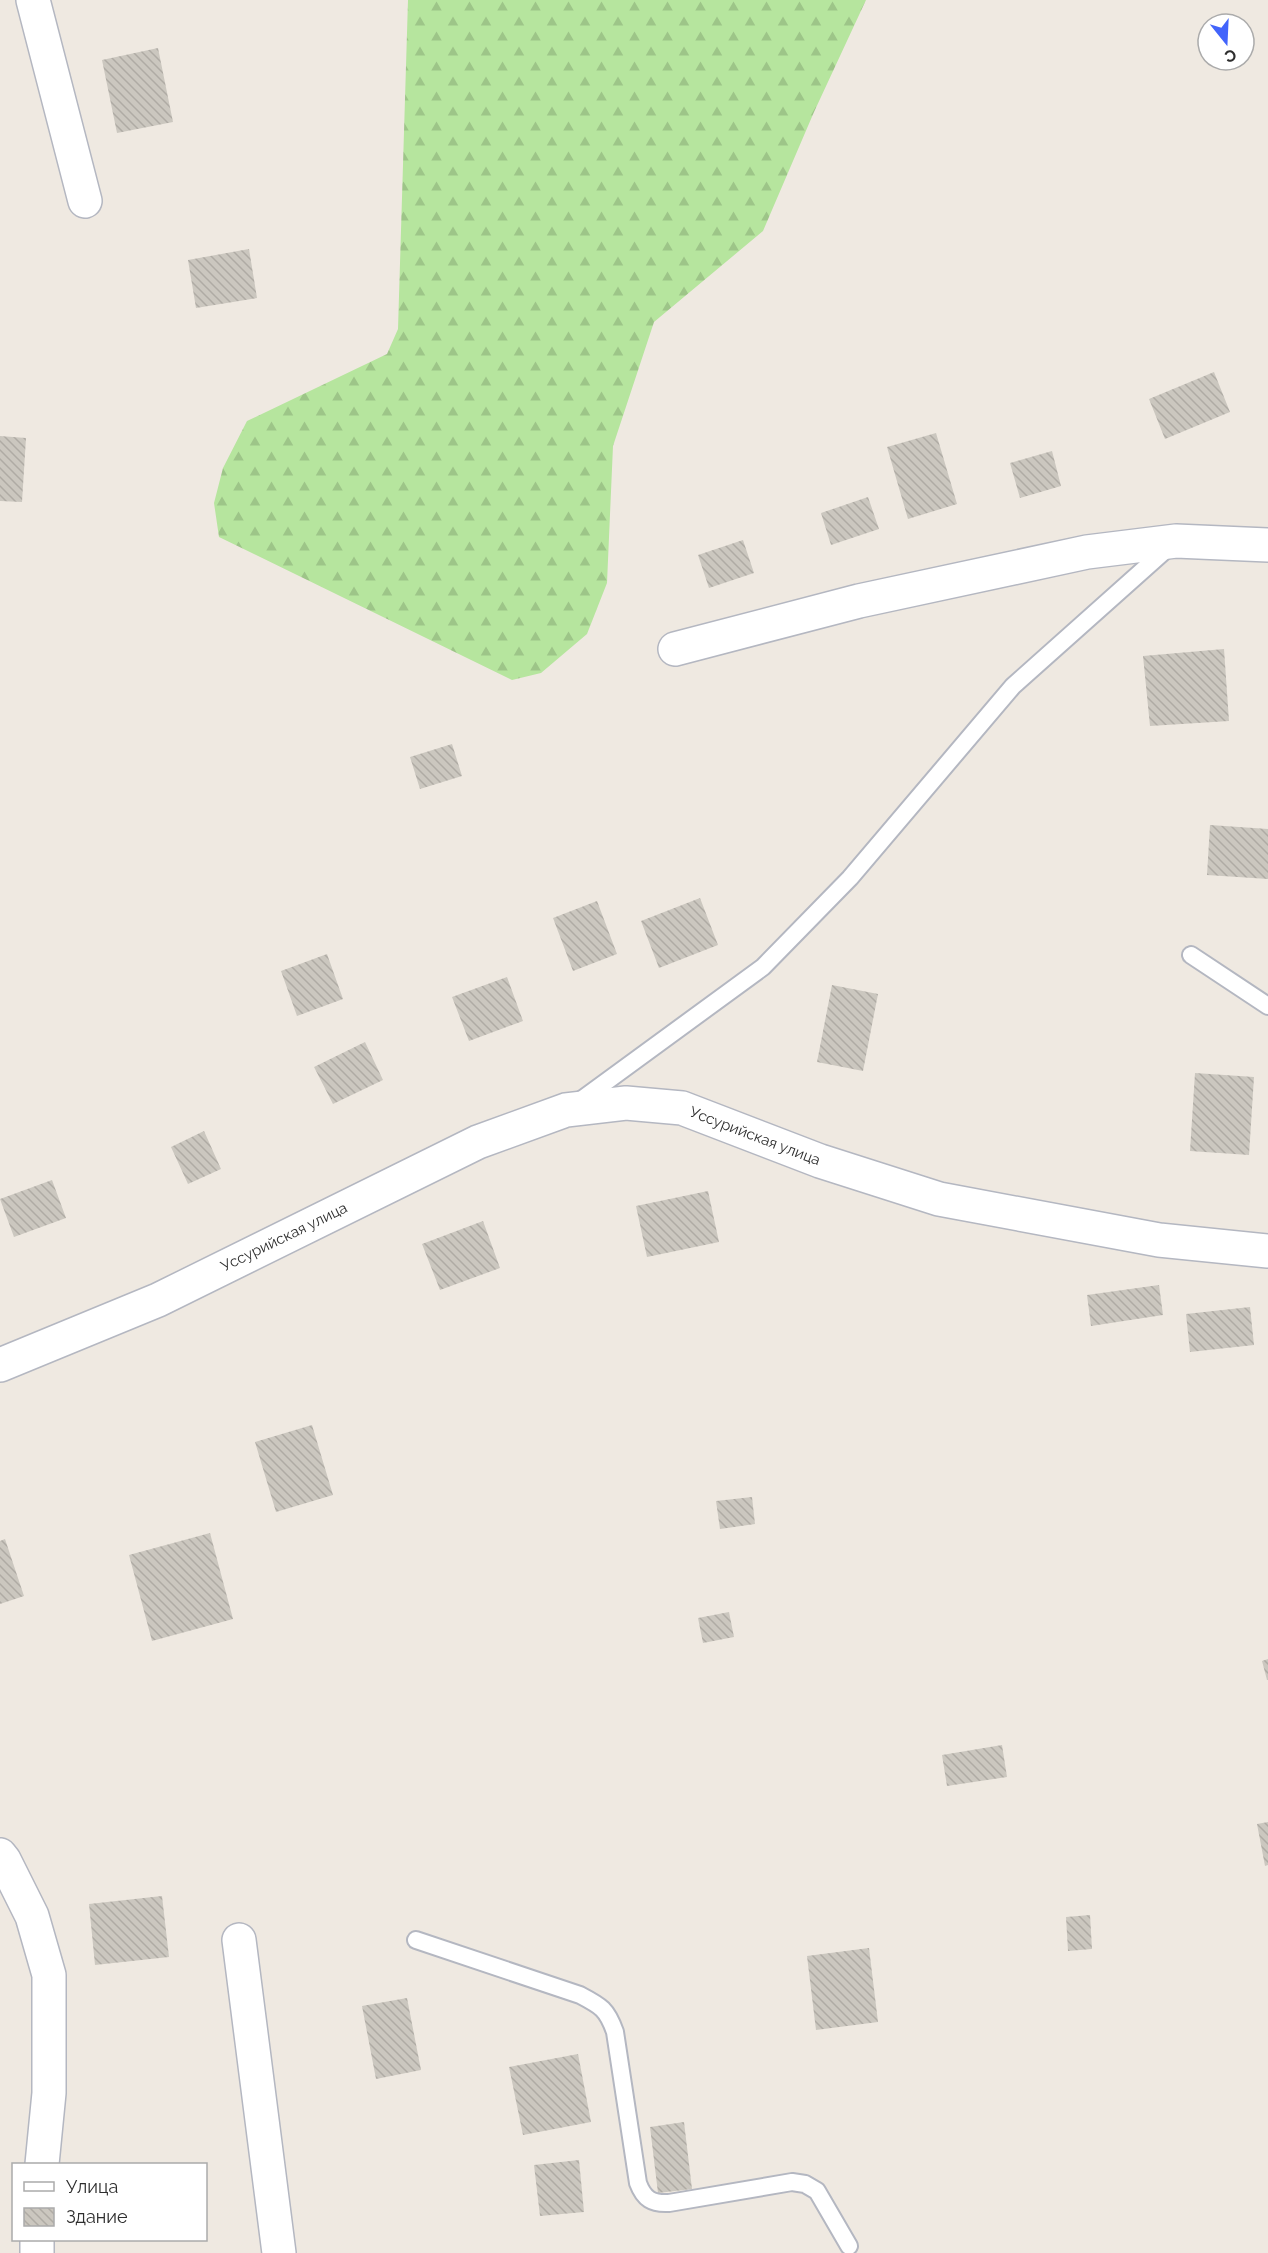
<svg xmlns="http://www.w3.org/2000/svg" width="1268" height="2253" font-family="Raleway,sans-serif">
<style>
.forest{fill:url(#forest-firs)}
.building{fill:url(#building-back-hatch)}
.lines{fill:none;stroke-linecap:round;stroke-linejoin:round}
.lane-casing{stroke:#b4b7c1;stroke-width:20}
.street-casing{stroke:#b4b7c1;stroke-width:36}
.lane{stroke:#fff;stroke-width:16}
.street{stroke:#fff;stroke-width:33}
.labels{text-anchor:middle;stroke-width:4.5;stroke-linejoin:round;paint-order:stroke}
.street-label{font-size:15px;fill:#2e2e2e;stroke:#fff}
</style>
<defs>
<pattern id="forest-firs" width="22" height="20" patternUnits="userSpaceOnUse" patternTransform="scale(1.5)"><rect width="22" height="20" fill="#b6e59e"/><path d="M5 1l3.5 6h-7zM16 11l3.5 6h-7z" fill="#9dc588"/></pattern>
<pattern id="building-back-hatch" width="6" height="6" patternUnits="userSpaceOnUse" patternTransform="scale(1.5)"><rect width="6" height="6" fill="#cbc7bf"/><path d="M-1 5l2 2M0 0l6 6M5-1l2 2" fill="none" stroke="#afaba4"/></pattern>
</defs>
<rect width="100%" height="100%" fill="#efe9e1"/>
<!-- forest -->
<path class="forest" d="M408 0H866L814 112 763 231 654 322 613 446 607 583 587 634 541 673 512 680 219 537 214 503 223 468 247 421 387 354 398 329Z"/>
<!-- building -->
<path class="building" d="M158 48 173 122 117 133 102 60Z
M249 249 257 298 196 308 188 260Z
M1214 372 1230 412 1165 439 1149 399Z
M936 433 957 504 908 519 887 447Z
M0 436 26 438 22 502 0 501Z
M1052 451 1061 486 1020 498 1010 463Z
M868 497 879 529 831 545 821 513Z
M743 540 754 573 709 588 698 555Z
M1224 649 1229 721 1150 726 1143 656Z
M452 744 462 776 420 789 410 757Z
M1210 825 1268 829V879L1207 875Z
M700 898 718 945 659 968 641 921Z
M597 901 617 954 573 971 553 918Z
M327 954 343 999 297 1016 281 971Z
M507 977 523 1021 469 1041 452 997Z
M832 985 878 994 863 1071 817 1062Z
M365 1042 383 1080 333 1104 314 1067Z
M1195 1073 1254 1077 1249 1155 1190 1151Z
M204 1131 221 1169 188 1184 171 1147Z
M52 1180 66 1218 14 1237 0 1199Z
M708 1191 719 1242 647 1257 636 1206Z
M483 1221 500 1268 440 1290 422 1244Z
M1159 1285 1163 1315 1091 1326 1087 1295Z
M1250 1307 1254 1345 1190 1352 1186 1314Z
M312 1425 333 1495 276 1512 255 1442Z
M752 1497 755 1524 720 1529 716 1501Z
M210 1533 233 1619 152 1641 129 1555Z
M5 1539 24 1596 0 1604V1541Z
M729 1612 734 1637 703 1643 698 1618Z
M1268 1659V1680H1267L1262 1661Z
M1002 1745 1007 1777 947 1786 942 1755Z
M1268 1822V1865L1265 1866 1257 1824Z
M162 1896 169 1957 95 1965 89 1904Z
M1090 1915 1092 1949 1068 1951 1066 1917Z
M869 1948 878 2022 816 2030 807 1956Z
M407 1998 421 2070 376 2079 362 2006Z
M578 2054 591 2122 523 2135 509 2067Z
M684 2122 692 2189 658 2193 650 2127Z
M579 2160 584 2212 540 2216 534 2165Z"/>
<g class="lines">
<defs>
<path id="lane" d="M1191 955 1268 1006
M577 1103 763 967 850 878 1013 686 1170 546
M416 1940 580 1995C601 2006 607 2009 615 2032L638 2183C644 2199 652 2204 669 2203L792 2182 805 2184 817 2191 849 2246"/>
<path id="street" d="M33 0 85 201
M675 649 859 601 1087 552 1176 541 1268 545
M0 1365 158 1300 478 1142 566 1110 626 1103 682 1108 820 1161 939 1199 1159 1240 1268 1251
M0 1855 4 1860 32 1916 49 1975V2093L42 2164
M239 1940 279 2253
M37 2253V2240"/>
</defs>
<!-- lane casing -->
<use href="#lane" class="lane-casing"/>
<!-- street casing -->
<use href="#street" class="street-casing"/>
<!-- lane -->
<use href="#lane" class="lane"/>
<!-- street -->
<use href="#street" class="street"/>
</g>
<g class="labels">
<!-- street labels -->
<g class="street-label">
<text transform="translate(755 1136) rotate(21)" y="5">Уссурийская улица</text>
<text transform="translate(284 1237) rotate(-26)" y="5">Уссурийская улица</text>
</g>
</g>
<!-- legend -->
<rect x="12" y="2163" width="195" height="78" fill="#ffffff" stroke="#ababab" stroke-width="1.5"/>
<rect x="24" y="2182" width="30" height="9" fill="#ffffff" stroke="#ababab" stroke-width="1.5"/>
<text x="66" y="2193" font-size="18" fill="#2e2e2e">Улица</text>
<rect x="24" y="2208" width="30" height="18" fill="url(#building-back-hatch)" stroke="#ababab" stroke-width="1.5"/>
<text x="66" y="2223" font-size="18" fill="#2e2e2e">Здание</text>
<!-- north arrow -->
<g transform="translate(1226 42) rotate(162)"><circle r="28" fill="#ffffff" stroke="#ababab" stroke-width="1.5"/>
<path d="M0-4.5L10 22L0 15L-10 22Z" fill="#4264fb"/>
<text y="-9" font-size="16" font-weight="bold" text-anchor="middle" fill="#2e2e2e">С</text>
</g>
</svg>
